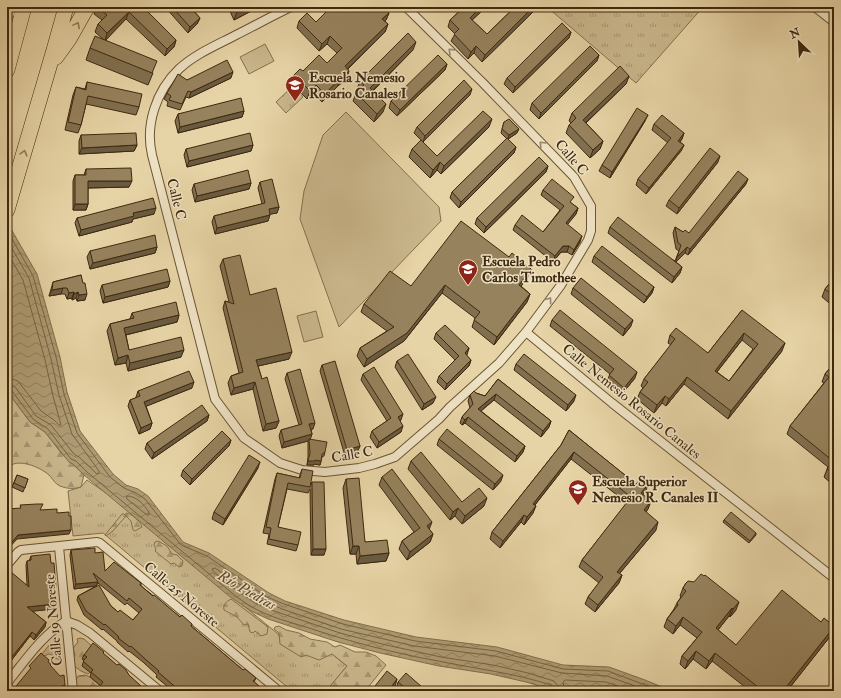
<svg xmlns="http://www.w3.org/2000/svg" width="841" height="698" font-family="'IM FELL Double Pica',serif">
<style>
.grass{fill:url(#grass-tufts);stroke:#84704d}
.forest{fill:url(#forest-firs);stroke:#84704d}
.pitch{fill:#cab78c;stroke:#84704d}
.water{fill:url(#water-waves);stroke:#826d4a}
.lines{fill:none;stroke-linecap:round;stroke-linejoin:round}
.shore{stroke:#766240;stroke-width:1}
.street-casing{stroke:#695434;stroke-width:10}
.highway-casing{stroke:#3f290e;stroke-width:16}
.street{stroke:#efe3c5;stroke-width:8}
.highway{stroke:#e7d4a6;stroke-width:15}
.wall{fill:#817050;stroke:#3f290e;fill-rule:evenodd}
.shaded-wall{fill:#695b41;stroke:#3f290e}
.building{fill:#96825d;stroke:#3f290e;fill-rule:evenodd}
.oneway{stroke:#937e5a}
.oneway2{stroke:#97866a}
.labels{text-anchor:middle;stroke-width:3;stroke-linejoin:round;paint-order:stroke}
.poi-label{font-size:14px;font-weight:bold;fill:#3f290e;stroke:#efe3c5;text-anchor:start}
.street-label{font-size:14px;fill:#3f290e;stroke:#efe3c5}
.water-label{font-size:15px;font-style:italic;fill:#5b4527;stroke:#efe3c5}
</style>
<defs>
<pattern id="grass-tufts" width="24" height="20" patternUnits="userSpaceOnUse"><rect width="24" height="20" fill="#cab78c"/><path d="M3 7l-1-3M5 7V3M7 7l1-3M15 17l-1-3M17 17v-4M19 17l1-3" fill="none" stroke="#a59571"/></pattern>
<pattern id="forest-firs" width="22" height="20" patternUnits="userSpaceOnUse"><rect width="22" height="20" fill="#cab78c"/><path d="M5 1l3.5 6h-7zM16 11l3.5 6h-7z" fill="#a59571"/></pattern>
<pattern id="water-waves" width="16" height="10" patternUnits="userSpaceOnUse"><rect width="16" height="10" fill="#ae9a72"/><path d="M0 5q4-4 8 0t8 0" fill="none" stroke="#8f7e5c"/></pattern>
</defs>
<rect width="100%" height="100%" fill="#e7d4a6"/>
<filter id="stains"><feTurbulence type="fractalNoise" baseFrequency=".005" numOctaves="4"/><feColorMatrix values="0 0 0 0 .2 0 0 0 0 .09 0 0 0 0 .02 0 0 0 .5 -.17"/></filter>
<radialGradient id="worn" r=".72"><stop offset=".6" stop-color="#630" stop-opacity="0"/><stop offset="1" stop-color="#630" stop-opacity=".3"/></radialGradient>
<!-- grass -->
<path class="grass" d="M547 7H703L636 83Z
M293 86 303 97 286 113 276 102Z
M87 480 109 495 289 643 332 654 347 666 326 691H292L103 533 73 536 68 491 81 487Z"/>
<!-- forest -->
<path class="forest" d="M7 391 30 422 45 432 61 453 84 475 81 487C73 489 68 489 60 486 55 484 53 479 49 475 40 467 17 457 7 468Z
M126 513C132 514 140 521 142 527L135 531 133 530 131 521 126 516 113 531 106 536 105 535 122 514H124L126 516Z
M158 541 167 546 172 554 177 555 183 561 182 566 179 567 174 563 171 564 155 551 156 549 154 545 155 542Z
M231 599 268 627 267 634 261 636 255 631 253 633 250 632 248 624 244 625 237 617 224 610C223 604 226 602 231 599Z
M279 626 286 630 299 633 310 639 327 642 335 647 340 645 355 652H366L376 656 386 665 365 691H326L347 666 332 654 319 660 306 655 301 657 298 655 280 644 279 633 274 629 275 627Z
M80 638 84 639 92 646 85 661 92 671 88 674 81 671 74 666 73 659 75 655 73 648 78 642 77 639Z
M56 642 59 646 61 660 55 658 52 659V655L49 654 44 656 41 655 50 644Z
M85 675 90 677 101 686 98 691H80L77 687 75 682 78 676Z"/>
<!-- pitch -->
<path class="pitch" d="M265 44 274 61 249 74 240 57Z
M346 112 439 207 441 221 339 327 300 219 304 191 323 135Z
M316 311 323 337 304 342 297 316Z"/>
<!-- water -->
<path class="water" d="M7 222 37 274 60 357 67 392 80 431 113 474 126 485 138 489 148 496 183 542 209 553 269 593 285 601 344 620 416 637 497 647 563 665 609 667 645 680 672 691H556L526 682 491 674 439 666 380 653 338 642 268 619 251 611 229 596 84 475 73 464 69 462 45 432 30 422 7 391Z"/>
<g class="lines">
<!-- shore -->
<path class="shore" d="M7 230 33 276 56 357 64 394 77 433 110 477 124 488 136 493 145 499 181 545 207 556 267 597 284 604 343 624 415 641 496 651 563 669 608 671 661 691
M7 240 29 278 51 359 59 395 72 434 99 471V473L97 474 79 457 74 454 51 425 36 416 16 388 12 385 7 384
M7 252 23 280 45 360 53 396 61 425H59L54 420 41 411 18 381 12 379 7 378
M7 389 12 391 33 419 48 429 71 459 76 461 87 472 232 593C238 598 245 603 252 607 269 617 290 622 309 628 351 642 394 653 438 661 477 669 514 673 551 685L554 688V691
M127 496C137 496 144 505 149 512V515H147L127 499Z
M559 691 558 686 554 681 528 673 493 665 441 657 382 644 340 633 271 610 255 603 235 589 213 571 212 569 215 568 265 601 282 609 341 629 414 646 495 656 562 673 607 676 649 691
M565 691 563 682 565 680 606 682 632 691"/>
<defs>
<path id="street" d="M291 7C272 16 254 26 236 35 217 45 195 54 179 69 156 91 145 125 152 155L215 399 244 438 280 463 302 470 325 472 359 468 375 464 395 457 439 419 450 407 499 363 526 332 561 285 588 240 591 231V206L574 177 483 83 406 7
M815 7 834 22
M526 332 612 403 834 578
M59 547 73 691
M7 565 18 552 21 550 97 542 100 543 279 691
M7 683C25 661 41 636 66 621L77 625 90 633 160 691"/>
<path id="highway" d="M7 12 8 7
M56 57 69 39 87 7
M7 70 24 7
M7 210 54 50 66 7"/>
</defs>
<!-- street casing -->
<use href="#street" class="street-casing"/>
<!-- highway casing -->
<use href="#highway" class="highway-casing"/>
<!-- street -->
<use href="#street" class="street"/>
<!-- highway -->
<use href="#highway" class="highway"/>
</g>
<!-- wall -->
<path class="wall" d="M96 7H143L176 40 174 47 165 56 126 19 105 40 153 73 148 85 86 60 90 48 104 40 95 32 98 24 102 20 94 14Z
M165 7H190L200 18 197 24 188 33Z
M228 7H259L234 20Z
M428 7H435L432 11Z
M464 7H486L472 20 487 34 515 7H538L482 62 474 53 468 59 451 41 455 34 448 27 450 20Z
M389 13 386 20 385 21 388 24 385 32 348 69 347 78 338 86 322 102 313 93 307 99 291 83 294 75 327 63 337 53 327 44 319 51 297 28 299 21 316 22Z
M571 32 569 38 513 93 504 84 507 78Z
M413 50 373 91 383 112 374 122 353 101 356 93 358 91 357 89 360 81Z
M599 55 597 61 539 119 530 110 532 103Z
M447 64 445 70 397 116 389 108 391 101Z
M629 76 626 84 586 123 603 141 600 149 590 158 566 133 569 125 571 123 569 121 572 113Z
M231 78 189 98 186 97 180 110 167 106 168 102 164 99 167 93 187 80Z
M87 82 139 107 136 115 86 104 81 125 78 133 65 130 73 95 76 87 85 89Z
M470 95 423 142 437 156 489 127 441 174 437 170 430 178 409 157 412 149 421 140 414 133 417 127Z
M244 111 242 117 178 133 175 121 178 114Z
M645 121 610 178 599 171 602 165Z
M504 122 517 133 508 139 516 147 514 153 459 208 450 198 452 192 507 139 501 133Z
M654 124 684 133 682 139 680 142 684 145 681 151 646 194 636 185 638 179 668 143 652 130Z
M81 135 137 145 134 151 79 154V141Z
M253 145 251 151 187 167 184 155 186 149Z
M718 162 677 214 666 206 669 200Z
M548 166 546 172 484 233 475 224 477 218Z
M86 169 129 187 88 188V204L86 210H73V181L75 175H84Z
M260 182 279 207 277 213 270 214 268 221 215 234 212 222 214 216 262 204 258 188Z
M251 183 249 189 195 202 192 190 194 184Z
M746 184 688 255 685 253 676 262 682 267 680 273 672 283 608 233 610 227 675 261 679 251 676 249 673 233 675 227 683 232 689 233Z
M543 190 571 203 578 208 576 214 567 224 580 242 572 255 567 252H561L553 262 513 230 515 225 543 232 560 210 541 195Z
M154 214 133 219 132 222 79 236 75 223 77 218Z
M157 247 155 253 90 269 87 257 90 251Z
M594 256 654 287 652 293 644 303 592 262Z
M509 257 531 269 528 277 521 286 530 294 527 302 494 345 472 327 475 318 442 293 404 341 364 367 357 356 360 348 387 331 361 312 364 304 411 286Z
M223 259 250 295 289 359 258 366 262 379 279 421 276 428 263 431 253 389 231 395 228 383 231 376 239 373 223 308 225 301 229 302 220 266Z
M81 275 85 300 77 301 76 298 72 300V298L67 299 65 294H61L49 296 53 282Z
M834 278V307L822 297 825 289Z
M170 281 168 287 103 303 100 291 102 285Z
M573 288 631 326 623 336 571 294Z
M742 310 782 351 728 419 684 384 666 406 662 403 654 413 637 399 640 392 643 388 641 386 644 379 671 345 668 343 670 335 708 353ZM742 340 753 349 729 381 717 372Z
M132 313 179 315 177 322 126 335 129 350 181 357 128 371 126 363 115 365 107 331 110 324 130 319Z
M552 320 635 378 622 394 607 381 610 374 550 326Z
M436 333 469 348 466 355 471 360 469 366 445 390 437 382 439 376 455 360 434 339Z
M397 361 433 403 422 410 395 367Z
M834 363V488L832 486 833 485 824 477 827 469 828 467 787 434 790 426 824 383 822 382 825 374Z
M516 364 574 401 566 411 514 370Z
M322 365 360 446 357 452 345 456 320 371Z
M287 373 313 429H311L312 434 310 439 325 452 324 456 322 457 320 465 314 464V465H307L308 457V441L282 448 279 436 281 430 299 425 285 379Z
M363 374 401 420 400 421 401 432 377 448 370 437 372 431 387 421 361 380Z
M498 379 551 421 549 427 541 437 494 400 481 411 525 446 523 452 515 462 465 423 462 425 460 423 462 417 470 408 468 401 470 395 476 393 485 396Z
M192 388 146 406 152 423 150 429 139 434 128 406 130 400 136 398V397L138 391Z
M209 415 207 421 152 459 145 449 147 443Z
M569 430 636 484 646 490 643 495 651 501 648 509 646 512 656 530 619 574 622 575 619 583 595 612 585 604 588 597 599 583 579 567 582 560 627 503 571 459 535 505 533 513 524 525 521 522 500 548 490 539 492 532 561 445Z
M439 439 501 481 493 490 437 445Z
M231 440 229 446 190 485 181 476 183 470Z
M411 461 462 502 484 506 462 524 455 516 450 520 408 469Z
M258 468 223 525 212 519 214 512Z
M302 469 311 485 312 482 324 555H311L310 489 308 493 287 489 278 527 298 545 296 551 267 544 269 534 263 533 275 479 277 473 299 478Z
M17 475 28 479 23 492 12 487Z
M382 477 429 529 433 534 430 542 407 560 399 549 402 541 414 532 379 485Z
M346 479 365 542 389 553 386 561 357 564 356 554H350L343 488Z
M724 520 756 533V535L749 543 723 522Z
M71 550 95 553 105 571 141 583V586L180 617 192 624 191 626 243 670 256 678 254 682 265 691H173L156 677 157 675 143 662 129 651 128 652 117 642V641L103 629 102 630 84 615 77 600 78 596 96 586 74 589 70 555ZM98 583 125 605 127 603 139 613 133 620 118 612 111 606 96 586Z
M31 556 54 591 55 604 53 609 32 611 46 622 45 627 34 640 30 636 7 666V577L27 585 26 565 27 561H29Z
M686 583 736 610 730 617 729 616 718 630 736 645 832 634 787 691H750L712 661 706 669 693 659 685 669 680 664 682 656 697 638 680 625 673 634 664 627 667 619 674 609 677 603 681 597 680 596 683 588Z
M103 654 142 687 150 691 97 690 101 686 90 677 91 673 82 666 84 660 82 659 84 655Z
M398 682 422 687 420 691H403L397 686Z"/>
<!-- shaded-wall -->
<path class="shaded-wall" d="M246 7H259L234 20 237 12Z
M481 7H486L468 24 470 18Z
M533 7H538L482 62 485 55Z
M129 12 126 19 105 41 107 33Z
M389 13 386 20 380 26 382 19Z
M200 18 197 24 188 33 190 27Z
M388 24 385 32 342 74 345 66Z
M571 32 569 38 513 93 515 87Z
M330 36 327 44 319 51 322 44Z
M176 40 174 47 165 56 167 49Z
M416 42 413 50 367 96 370 88Z
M476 46 474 53 468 59 471 52Z
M599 55 597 61 539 119 541 113Z
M447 64 445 70 397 116 400 110Z
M349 71 347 78 338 86 341 79Z
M233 72 231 78 189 98 191 92Z
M629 76 626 84 580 128 583 120Z
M340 78 338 86 322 102 325 94Z
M316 85 313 93 307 99 310 91Z
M472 89 470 95 423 142 425 136Z
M386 104 383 112 374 122 377 114Z
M244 111 242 117 178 133 180 127Z
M648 115 645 121 610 178 612 172Z
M492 119 489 127 441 174 444 166Z
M519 129 517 133 508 139 509 135Z
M684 133 682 139 676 147 678 141Z
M603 141 600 149 590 158 593 150Z
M137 145 134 151 79 154 82 148Z
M253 145 251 151 187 167 189 161Z
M684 145 681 151 646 194 649 188Z
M516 147 514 153 459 208 461 202Z
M720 156 718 162 677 214 679 208Z
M440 162 437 170 430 178 433 170Z
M548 166 546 172 484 233 486 227Z
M748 179 746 184 688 255 690 249Z
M88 181H132L129 187 86 188Z
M251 183 249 189 195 202 197 196Z
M75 204H88L86 210H73Z
M279 207 277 213 266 215 269 209Z
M156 208 154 214 133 219 132 222 79 236 81 230 133 213Z
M578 208 576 214 564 229 566 223Z
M270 215 268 221 215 234 217 228Z
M582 236 580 242 572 255 574 250Z
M563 246H569L567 252H561L553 262 555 256Z
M157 247 155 253 90 269 93 263Z
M687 247 685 253 675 263 677 257Z
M682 267 680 273 672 283 674 277Z
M531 269 528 277 516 293 519 285Z
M170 281 168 287 103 303 105 297Z
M445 285 442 293 404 341 364 367 367 359Z
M654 287 652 293 644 303 647 297Z
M63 288 61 294 49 296 52 290Z
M74 292 72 298 67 299 69 293Z
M78 292 76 298 72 300 74 294Z
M87 294 85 300 77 301 79 295Z
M530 294 527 302 494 345 497 337Z
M179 315 177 322 121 336 124 328Z
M633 320 631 326 623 336 625 329Z
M744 333 742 340 712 378 715 371Z
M785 343 782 351 728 419 731 411Z
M469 348 467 355 462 359 465 353Z
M184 350 181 357 128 371 130 363Z
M292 352 289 359 254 367 256 360Z
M128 355 126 363 115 365 118 358Z
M471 360 469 366 445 390 447 384Z
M637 372 635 378 622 394 624 388Z
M687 377 684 384 666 406 669 399Z
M194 382 192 388 142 408 144 402Z
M255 382 253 389 231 395 234 388Z
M496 394 494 400 476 415 478 409Z
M576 395 574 401 566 411 568 405Z
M665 396 662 403 654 413 657 405Z
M436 397 433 403 422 410 424 404Z
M403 414 401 420 396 423 398 417Z
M209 415 207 421 152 459 154 453Z
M468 417 465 423 462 425 465 420Z
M279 421 276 428 263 431 266 424Z
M551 421 549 427 541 437 543 431Z
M152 423 150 429 139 434 141 428Z
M315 423 313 429 307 430 309 424Z
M403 426 401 432 377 448 379 442Z
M312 434 310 440 309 439 308 441 282 448 284 442Z
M231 440 229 446 190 485 192 479Z
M360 446 357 452 345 456 347 450Z
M525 446 523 452 515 462 517 456Z
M574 452 571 459 530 511 533 504Z
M315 460 321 461 320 465 314 464V465H307L308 461Z
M260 462 258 468 223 525 225 519Z
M503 475 501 481 493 490 495 484Z
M649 483 646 490 638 500 641 493Z
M487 498 484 506 462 524 465 516Z
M651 501 648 509 641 518 644 510Z
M536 506 533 513 524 525 527 517Z
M458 508 455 516 450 520 453 512Z
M524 515 521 522 500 548 503 541Z
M432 522 429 530 427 526Z
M658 522 656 530 615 579 617 572Z
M71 530 69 534 17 539 7 550V548L18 535Z
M433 534 430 542 407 560 410 552Z
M353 546H359L356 554H350Z
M313 549H326L324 555H311Z
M389 553 386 561 357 564 360 556Z
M622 575 619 583 595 612 598 605Z
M98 582 96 586 74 589 76 584Z
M53 587H56L54 591 52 592Z
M739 602 736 610 730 617 733 609Z
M55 604 53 609 26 612 27 607Z
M732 608 729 616 713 636 716 628Z
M683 617 680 625 673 634 676 626Z
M46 622 45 627 34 640 36 635Z
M834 627 832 634 787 691H783Z
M32 632 30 636 7 666V663Z
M696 651 693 659 685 669 688 661Z
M715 653 712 661 706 669 709 661Z
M397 679 395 687 391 691H388Z
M65 685 63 689 61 690 62 686Z"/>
<!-- building -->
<path class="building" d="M97 7H143L176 40 167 49 129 12 107 33 98 24 107 15Z
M172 7H190L200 18 190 27Z
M235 7H246L237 12Z
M331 7H383L389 13 382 19 388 24 345 66 349 71 341 79 340 78 325 94 316 85 310 91 294 75 300 69 303 71 319 55 327 63 342 48 330 36 322 44 299 21 307 13 316 22Z
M464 7H481L470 18 487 34 515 7H533L485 55 476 46 471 52 454 34 459 29 450 20Z
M562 23 571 32 515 87 507 78Z
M408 33 416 42 370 88 386 104 377 114 356 93 364 85 360 81Z
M95 36 157 61 152 73 90 48Z
M590 46 599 55 541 113 532 103Z
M438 55 447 64 400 110 391 101Z
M227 60 233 72 191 92 188 91 182 104 169 100 171 96 167 93 178 74 187 80Z
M620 66 629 76 583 120 603 141 593 150 569 125 576 118 572 113Z
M464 80 472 89 425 136 417 127Z
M87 82 142 94 139 107 88 96 81 125 68 122 76 87 86 90Z
M241 98 244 111 180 127 178 114Z
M637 108 648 115 612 172 602 165Z
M483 111 492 119 444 166 440 162 433 170 412 149 421 140 437 156Z
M662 115 684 133 678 141 684 145 649 188 638 179 671 138 654 124Z
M509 119 519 129 509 135 502 129 504 122Z
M136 133 137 145 82 148 81 135Z
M250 133 253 145 189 161 186 149Z
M507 138 516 147 461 202 452 192Z
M710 148 720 156 679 208 669 200Z
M539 157 548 166 486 227 477 218Z
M131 168 132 181H88V204H75V175H86V169Z
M248 170 251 183 197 196 194 184Z
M738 171 748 179 690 249 687 247 677 257 681 245 678 243 675 227 683 232 685 230 689 233Z
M272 179 279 207 269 209 270 215 217 228 214 216 265 203 260 182Z
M552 179 574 197 570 202 578 208 566 223 582 236 574 250 569 246H563L555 256 515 225 522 215 543 232 564 206 543 190Z
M153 198 156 208 133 213 134 216 81 230 77 218Z
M618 217 682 267 674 277 610 227Z
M461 221 509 257 512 253 531 269 519 285 530 294 497 337 474 320 480 312 445 285 407 333 367 359 360 348 394 327 364 304 390 271 411 286Z
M155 235 157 247 93 263 90 251Z
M602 246 654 287 647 297 594 256Z
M240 255 250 295 276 288 292 352 256 360 262 379 267 377 279 421 266 424 255 382 234 388 231 376 243 372 225 301 234 304 223 259Z
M167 269 170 281 105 297 102 285Z
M81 275 83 283H85L87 294 79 295 78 292 74 294V292L69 293 67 288H63L52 290 53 282Z
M581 278 633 320 625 329 573 288Z
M834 278V296L825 289Z
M176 302 179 315 124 328 129 350 181 337 184 350 130 363 128 355 118 358 110 324 134 318 132 313Z
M560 310 637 372 624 388 609 375 614 369 552 320Z
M742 310 785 343 731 411 687 377 669 399 665 396 657 405 640 392 648 382 644 379 675 339 670 335 676 328 708 353ZM744 333 758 344 729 381 715 371Z
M445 325 469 348 465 353 471 360 447 384 439 376 459 356 436 333Z
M408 354 436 397 424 404 397 361Z
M524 354 576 395 568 405 516 364Z
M335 361 360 446 347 450 322 365Z
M834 363V475L827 469 833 461 790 426 829 377 825 374Z
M374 367 403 414 398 417 403 426 379 442 372 431 391 418 363 374Z
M300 369 315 423 309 424 312 434 284 442 281 430 302 424 287 373Z
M189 371 194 382 144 402 152 423 141 428 130 400 140 396 138 391Z
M498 379 551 421 543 431 496 394 478 409 525 446 517 456 468 417 465 420 462 417 473 404 470 395 474 391 476 393 485 396Z
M202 405 209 415 154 453 147 443Z
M447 429 503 475 495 484 439 439Z
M569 430 636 484 642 477 649 483 641 493 651 501 644 510 658 522 617 572 622 575 598 605 588 597 603 577 582 560 631 497 574 452 533 504 536 506 527 517 524 515 503 541 492 532 561 445Z
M222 431 231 440 192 479 183 470Z
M309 439 327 442 325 452 322 454 321 461 315 460V461H308L310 453Z
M421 452 462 502 479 488 487 498 465 516 458 508 453 512 411 461Z
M249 455 260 462 225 519 214 512Z
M302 469 313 471 310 487 288 483 278 527 301 532 298 545 269 539 271 528 266 527 277 473 300 478Z
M392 469 432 522 427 526 433 534 410 552 402 541 420 528 382 477Z
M17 475 28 479 25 488 14 483Z
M359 478 365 542 387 540 389 553 360 556 359 546H353L346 479Z
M312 482H324L326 549H313Z
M37 504H43L40 510 57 509V513L69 512V516H71V530L18 535 7 548V509L21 508 20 505Z
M731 512 756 533 750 541 724 520Z
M95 548V553L103 552 105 571 114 562 141 583 140 585 153 596 154 595 180 617 182 615 192 624 191 626 243 670 245 669 256 678 253 681 265 691H184L183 690 182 691H180L158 672 159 671 144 658 131 646 130 647 118 638 119 637 105 624 104 625 86 611 78 596 99 585 111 606 118 612 120 610 133 620 142 609 129 598 127 601 93 573 98 582 76 584 71 550Z
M50 554 51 563H54L56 587H53L55 604 27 607 46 622 36 635 32 632 7 663V577L11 572 29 587 27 561 31 560V556Z
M701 574 704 576 705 575 739 602 733 609 732 608 716 628 736 645 782 590 821 622 824 618 834 626V627L783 691H763L715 653 709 661 696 651 688 661 682 656 702 632 683 617 676 626 667 619 678 605 677 603 686 591 683 588 686 583 688 581 694 582Z
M93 643 104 652 103 653 117 665 119 664 126 670 129 675 142 687 144 686 150 691H93L97 690 103 682 91 672 93 670 83 661 87 657 84 655Z
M41 653 49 660 48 662 51 664 50 665 60 676 64 675 65 685 62 686 63 691H12L31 668 29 666Z
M387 671 397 679 388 691H371Z
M406 673 422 687 418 691H409L398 682Z"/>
<!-- one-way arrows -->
<defs><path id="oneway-chevron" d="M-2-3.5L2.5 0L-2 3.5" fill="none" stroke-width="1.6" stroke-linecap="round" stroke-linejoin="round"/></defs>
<g class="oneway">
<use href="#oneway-chevron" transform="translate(77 25) rotate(-62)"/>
<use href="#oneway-chevron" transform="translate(24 153) rotate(-74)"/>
</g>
<g class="oneway2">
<use href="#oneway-chevron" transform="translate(451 51) rotate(-136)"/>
<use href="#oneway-chevron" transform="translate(542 144) rotate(-134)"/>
<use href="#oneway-chevron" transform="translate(549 300) rotate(-54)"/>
</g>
<!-- icons -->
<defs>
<symbol id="school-pin" viewBox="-11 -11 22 30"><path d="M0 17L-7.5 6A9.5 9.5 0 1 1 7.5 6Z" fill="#8f2418" stroke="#efe3c5"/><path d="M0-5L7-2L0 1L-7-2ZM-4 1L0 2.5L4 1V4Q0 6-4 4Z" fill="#fff"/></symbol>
</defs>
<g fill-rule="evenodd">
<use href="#school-pin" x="284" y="74" width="22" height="30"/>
<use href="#school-pin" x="457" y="258" width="22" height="30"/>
<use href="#school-pin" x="567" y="478" width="22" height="30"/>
</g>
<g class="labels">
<!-- poi labels -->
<g class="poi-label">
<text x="309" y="82">Escuela Nemesio<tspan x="309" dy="16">Rosario Canales I</tspan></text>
<text x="482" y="266">Escuela Pedro<tspan x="482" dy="16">Carlos Timothee</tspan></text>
<text x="592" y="486">Escuela Superior<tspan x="592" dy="16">Nemesio R. Canales II</tspan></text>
</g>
<!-- street labels -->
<g class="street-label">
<text transform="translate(572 157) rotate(49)" y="5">Calle C</text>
<text transform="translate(177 199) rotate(76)" y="5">Calle C</text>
<text transform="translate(632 401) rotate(39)" y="5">Calle Nemesio Rosario Canales</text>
<text transform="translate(352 454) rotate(-10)" y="5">Calle C</text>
<text transform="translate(182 594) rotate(40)" y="5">Calle 25 Noreste</text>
<text transform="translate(53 620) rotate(-95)" y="5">Calle 19 Noreste</text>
</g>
<!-- water labels -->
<g class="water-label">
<text transform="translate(247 590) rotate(30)" y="5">Río Piedras</text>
</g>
</g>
<!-- margin -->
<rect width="841" height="698" fill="none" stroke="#e7d4a6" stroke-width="24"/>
<rect x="8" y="8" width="825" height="682" fill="none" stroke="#3f290e" stroke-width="2"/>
<rect x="12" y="12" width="817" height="674" fill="none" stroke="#3f290e"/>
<!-- north arrow -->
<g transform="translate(799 42) rotate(335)" stroke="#efe3c5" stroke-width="3" paint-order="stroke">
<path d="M0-3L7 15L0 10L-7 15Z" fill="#3f290e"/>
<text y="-6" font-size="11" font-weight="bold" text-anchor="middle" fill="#3f290e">N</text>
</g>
<rect width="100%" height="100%" filter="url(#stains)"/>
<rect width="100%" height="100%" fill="url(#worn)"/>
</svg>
